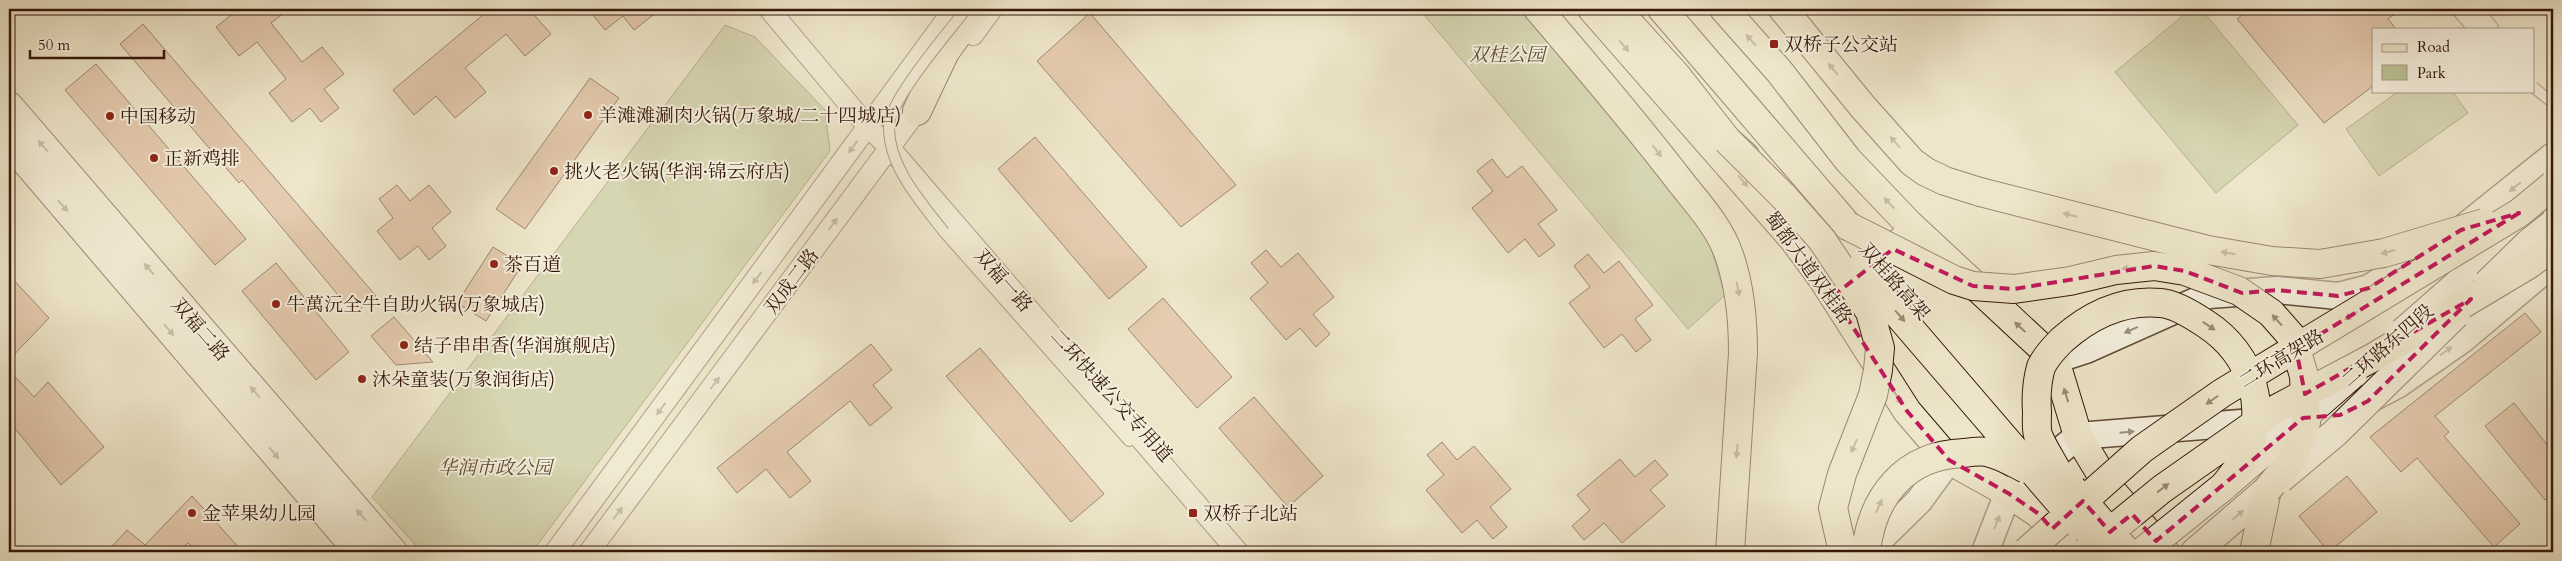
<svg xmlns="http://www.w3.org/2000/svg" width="2562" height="561" font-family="Cardo,'Noto Serif SC',serif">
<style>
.green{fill:#bbc495;stroke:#786e50}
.building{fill:#daac8f;stroke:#35170a}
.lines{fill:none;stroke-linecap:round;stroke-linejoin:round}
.service-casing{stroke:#634b3a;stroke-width:12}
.minor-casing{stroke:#634b3a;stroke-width:22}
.tertiary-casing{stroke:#634b3a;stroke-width:29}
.secondary-casing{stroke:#35170a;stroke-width:30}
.primary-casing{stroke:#35170a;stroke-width:30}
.trunk-casing{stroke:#35170a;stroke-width:30}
.service{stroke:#f4efdd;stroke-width:10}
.minor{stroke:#f4efdd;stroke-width:20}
.tertiary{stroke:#f4efdd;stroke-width:26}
.secondary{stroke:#f4efdd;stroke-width:28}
.primary{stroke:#eee6ca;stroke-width:28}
.trunk{stroke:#eee6ca;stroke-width:28}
.service-bridge-casing{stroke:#634b3a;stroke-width:12;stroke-linecap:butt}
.secondary-bridge-casing{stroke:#35170a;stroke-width:30;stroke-linecap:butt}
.trunk-bridge-casing{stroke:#35170a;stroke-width:30;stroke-linecap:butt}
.service-bridge{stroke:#f4efdd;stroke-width:10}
.secondary-bridge{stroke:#f4efdd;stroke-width:28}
.trunk-bridge{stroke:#eee6ca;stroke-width:28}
.oneway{fill:#9b8974}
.oneway2{fill:#9e8e7e}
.marked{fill:none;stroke:#c2185b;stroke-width:4;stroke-dasharray:10 6;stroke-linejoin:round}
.poi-dot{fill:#8f2418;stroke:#f4efdd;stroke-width:2}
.labels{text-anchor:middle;stroke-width:4;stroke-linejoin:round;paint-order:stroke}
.poi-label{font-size:19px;fill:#35170a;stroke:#f4efdd;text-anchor:start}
.park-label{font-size:19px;font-style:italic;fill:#5d4b34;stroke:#f4efdd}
.street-label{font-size:19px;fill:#35170a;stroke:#f4efdd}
</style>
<rect width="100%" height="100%" fill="#eee6ca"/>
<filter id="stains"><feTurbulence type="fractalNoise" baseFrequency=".004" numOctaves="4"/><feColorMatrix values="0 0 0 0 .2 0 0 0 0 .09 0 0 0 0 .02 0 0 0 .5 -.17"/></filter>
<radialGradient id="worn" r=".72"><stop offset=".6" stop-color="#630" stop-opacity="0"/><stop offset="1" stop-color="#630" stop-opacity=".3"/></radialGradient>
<!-- green -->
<path class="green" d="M1419 9H1520L1678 198 1709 241 1725 295 1688 329Z
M2191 9H2201L2298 125 2216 193 2115 72Z
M725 25 755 37 825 110 830 151 532 552H422L372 497Z
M2399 91H2452L2468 113 2379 176 2346 129Z"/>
<!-- building -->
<path class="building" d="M239 9H289L271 23 302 62 322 47 344 74 324 89 339 108 321 122 310 108 292 122 269 93 286 79 257 42 239 56 216 27Z
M490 9H529L551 34 525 56 506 34 465 68 486 92 455 118 436 96 414 115 393 90Z
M588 9H661L634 30 623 16 605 30Z
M2249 9H2401L2388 19 2396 29H2373V86L2324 123 2237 19Z
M1090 13 1236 185 1181 227 1037 61Z
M143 24 376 296 354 314 242 180 239 183 120 44Z
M96 64 246 239 215 265 65 90Z
M590 78 619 98 525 229 496 209Z
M1035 137 1147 267 1109 299 998 169Z
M1492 159 1507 178 1522 166 1557 210 1538 224 1555 245 1539 257 1525 239 1508 253 1472 208 1493 191 1477 171Z
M397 185 410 201 429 185 451 212 432 228 446 246 429 260 418 246 400 260 377 231 393 218 379 199Z
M493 247 522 265 486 321 457 303Z
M1266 250 1281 267 1298 253 1334 297 1313 314 1330 334 1316 347 1300 328 1286 340 1250 298 1268 283 1251 263Z
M1588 254 1604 273 1619 261 1653 305 1635 319 1651 340 1636 352 1622 334 1604 348 1569 303 1590 287 1574 266Z
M276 263 349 352 316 380 242 291Z
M9 275 49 318 9 360Z
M1163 298 1232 377 1197 408 1128 329Z
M2525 313 2541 332 2435 416 2449 432 2444 436 2520 524 2494 547 2417 458 2401 472 2370 437Z
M394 317 433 362 396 365 371 336Z
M871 344 892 370 873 385 892 408 870 426 850 401 787 452 811 481 790 498 766 469 737 493 717 468Z
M980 348 1104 494 1071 522 946 376Z
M9 370 34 397 48 382 104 447 61 485 9 421Z
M1254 397 1323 476 1288 507 1219 428Z
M2514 403 2553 452V494L2545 500 2485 426Z
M1442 442 1457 460 1474 446 1511 489 1490 507 1507 527 1493 539 1477 520 1462 533 1426 490 1444 475 1427 455Z
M1620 459 1635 477 1655 460 1668 475 1650 490 1665 506 1622 543 1604 523 1584 540 1572 526 1590 510 1577 495Z
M2347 476 2377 512 2329 552 2299 516Z
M192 496 243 552H196L188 543 177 552H107L127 530 145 545Z"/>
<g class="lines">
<defs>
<path id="service" d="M2456 9 2473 29
M944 232 1129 441"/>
<path id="minor" d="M769 9 868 127 890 148 1238 552
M2471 9 2488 29
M973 35 992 9
M555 552 954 9
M589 552 925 100"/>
<path id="tertiary" d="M2055 360 2086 350 2209 295 2277 290 2338 296 2369 288 2457 233 2553 156
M1867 552 1919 501 1949 460
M1985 552 2008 493 2078 436 2340 415 2397 385 2463 339 2553 263"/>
<path id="secondary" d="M9 106 393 552
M9 142 359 552
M2459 283 2553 208
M1844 287 1910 234
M2195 552 2267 490"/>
<path id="primary" d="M1592 9 1794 240 1822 278 1907 411 1949 460 2008 493 2039 514 2072 552
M1724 9 1779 71 1848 160 1909 224 2055 360 2078 436 2110 489 2165 552"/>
<path id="trunk" d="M1538 9C1585 64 1632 119 1676 176 1695 201 1719 225 1729 255 1740 286 1743 320 1743 353L1730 552
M1616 9 1676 75 1727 140 1745 156
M1662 9 1848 226
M1783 9 1863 107 1912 162 1926 172 1945 181 1980 192
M917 111 945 52 976 9
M2254 552 2267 490"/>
</defs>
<!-- service casing -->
<use href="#service" class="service-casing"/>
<!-- minor casing -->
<use href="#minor" class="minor-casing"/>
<!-- tertiary casing -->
<use href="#tertiary" class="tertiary-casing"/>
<!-- secondary casing -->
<use href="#secondary" class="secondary-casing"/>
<!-- primary casing -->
<use href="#primary" class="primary-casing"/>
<!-- trunk casing -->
<use href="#trunk" class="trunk-casing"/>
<!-- service -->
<use href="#service" class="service"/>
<!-- minor -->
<use href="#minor" class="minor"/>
<!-- tertiary -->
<use href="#tertiary" class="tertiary"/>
<!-- secondary -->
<use href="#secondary" class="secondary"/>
<!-- primary -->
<use href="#primary" class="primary"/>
<!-- trunk -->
<use href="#trunk" class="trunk"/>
<defs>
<path id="service-bridge" d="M2533 87 2553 103
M944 232C921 202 888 166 889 126 890 99 948 33 966 9"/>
<path id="secondary-bridge" d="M2487 284 2529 243 2553 224
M2403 332 2459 283
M2280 479 2335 433 2456 314
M2142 552 2224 486 2353 374"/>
<path id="trunk-bridge" d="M1727 140 1785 198 1822 240 1870 312 1880 348 1878 370 1873 395 1842 474 1833 508 1843 552
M1980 192 2208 250 2272 261 2320 264 2384 253 2484 223
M1848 226 1954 280 1973 286 2014 289 2070 281 2116 270 2154 266 2185 271 2239 291 2271 313 2293 338 2304 376 2306 423 2293 458 2267 490
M1859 269 2080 526
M2056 469C2050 458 2042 446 2038 435 2036 428 2037 419 2037 412 2036 398 2037 381 2041 367 2045 358 2055 347 2062 340 2090 315 2123 299 2161 303 2175 304 2194 316 2206 324 2252 354 2272 412 2242 462 2237 470 2230 478 2224 486
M2072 488 2127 552
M1866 552C1872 496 1905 455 1964 453 1971 452 1980 451 1987 452 2001 455 2014 463 2026 469
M2026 552 2142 449 2222 393 2519 213 2553 185
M2085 552 2162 489 2276 409 2374 357 2528 265 2553 247"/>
</defs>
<!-- service-bridge casing -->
<use href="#service-bridge" class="service-bridge-casing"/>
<!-- secondary-bridge casing -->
<use href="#secondary-bridge" class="secondary-bridge-casing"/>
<!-- trunk-bridge casing -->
<use href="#trunk-bridge" class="trunk-bridge-casing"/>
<!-- service-bridge -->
<use href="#service-bridge" class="service-bridge"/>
<!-- secondary-bridge -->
<use href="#secondary-bridge" class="secondary-bridge"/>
<!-- trunk-bridge -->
<use href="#trunk-bridge" class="trunk-bridge"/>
</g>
<!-- one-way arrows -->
<defs><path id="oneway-solid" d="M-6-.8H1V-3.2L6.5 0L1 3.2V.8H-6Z" transform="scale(1.25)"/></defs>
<g class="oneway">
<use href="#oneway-solid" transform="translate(1751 40) rotate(-131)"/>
<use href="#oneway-solid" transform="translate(1624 46) rotate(49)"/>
<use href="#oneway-solid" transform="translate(1833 69) rotate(-129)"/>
<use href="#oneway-solid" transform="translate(1895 142) rotate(-132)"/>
<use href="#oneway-solid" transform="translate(1657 151) rotate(52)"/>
<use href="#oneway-solid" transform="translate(1743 181) rotate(49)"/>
<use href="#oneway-solid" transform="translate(1889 203) rotate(-133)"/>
<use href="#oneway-solid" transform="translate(2070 215) rotate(-166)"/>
<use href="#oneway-solid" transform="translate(2388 252) rotate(165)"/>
<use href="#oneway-solid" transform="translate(2228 253) rotate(-170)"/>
<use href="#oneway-solid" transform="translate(2129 268) rotate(174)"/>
<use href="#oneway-solid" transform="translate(1738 289) rotate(79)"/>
<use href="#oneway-solid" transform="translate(1900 316) rotate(49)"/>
<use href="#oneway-solid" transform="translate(2351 316) rotate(149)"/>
<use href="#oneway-solid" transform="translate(2277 320) rotate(-132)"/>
<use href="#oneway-solid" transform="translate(2209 326) rotate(34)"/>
<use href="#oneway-solid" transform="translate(2020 327) rotate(-137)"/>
<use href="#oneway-solid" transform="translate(2066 395) rotate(-107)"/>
<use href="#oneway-solid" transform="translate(1898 398) rotate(58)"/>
<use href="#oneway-solid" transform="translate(2212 400) rotate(145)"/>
<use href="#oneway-solid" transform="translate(1854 446) rotate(113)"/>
<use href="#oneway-solid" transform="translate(1737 451) rotate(95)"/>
<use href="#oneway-solid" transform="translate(2163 488) rotate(-37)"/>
<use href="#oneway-solid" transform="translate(1879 506) rotate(-67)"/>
</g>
<g class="oneway2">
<use href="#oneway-solid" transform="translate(43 146) rotate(-131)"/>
<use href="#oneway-solid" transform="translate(853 147) rotate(126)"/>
<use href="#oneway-solid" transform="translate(2515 187) rotate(141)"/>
<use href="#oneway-solid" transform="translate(63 206) rotate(49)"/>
<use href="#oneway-solid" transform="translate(833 224) rotate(-53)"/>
<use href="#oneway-solid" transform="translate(149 269) rotate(-131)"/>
<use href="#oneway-solid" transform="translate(757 278) rotate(126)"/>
<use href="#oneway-solid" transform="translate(169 330) rotate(49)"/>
<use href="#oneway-solid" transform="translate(2131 330) rotate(156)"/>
<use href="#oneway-solid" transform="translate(2446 351) rotate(-35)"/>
<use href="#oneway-solid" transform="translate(715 383) rotate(-53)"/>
<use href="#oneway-solid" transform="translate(255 392) rotate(-131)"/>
<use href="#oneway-solid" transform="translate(661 409) rotate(126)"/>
<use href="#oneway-solid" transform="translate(2127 432) rotate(-5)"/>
<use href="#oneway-solid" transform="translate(274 453) rotate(49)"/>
<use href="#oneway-solid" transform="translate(618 513) rotate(-53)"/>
<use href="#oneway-solid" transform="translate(361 515) rotate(-131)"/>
<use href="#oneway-solid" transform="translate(2238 515) rotate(-41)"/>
<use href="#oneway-solid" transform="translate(1997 522) rotate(-69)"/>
</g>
<!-- marked area -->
<path d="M0 0H2562V561H0ZM2519 213 2296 349 2305 394 2471 299 2368 401 2340 415 2303 418 2156 541 2132 514 2110 532 2083 501 2052 529 2039 514 2008 493 1949 460 1907 411 1833 296 1893 249 1973 286 2014 289 2154 266 2185 271 2242 293 2277 290 2338 296 2369 288 2461 230Z" fill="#eee6ca" fill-opacity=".55" fill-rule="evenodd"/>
<path class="marked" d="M2519 213 2296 349 2305 394 2471 299 2368 401 2340 415 2303 418 2156 541 2132 514 2110 532 2083 501 2052 529 2039 514 2008 493 1949 460 1907 411 1833 296 1893 249 1973 286 2014 289 2154 266 2185 271 2242 293 2277 290 2338 296 2369 288 2461 230Z"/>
<!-- markers -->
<g class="poi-dot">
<rect x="1769" y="39" width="10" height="10" rx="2.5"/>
<circle cx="588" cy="115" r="5"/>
<circle cx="110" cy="116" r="5"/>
<circle cx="154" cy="158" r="5"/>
<circle cx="554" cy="171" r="5"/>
<circle cx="494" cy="264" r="5"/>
<circle cx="276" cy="304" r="5"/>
<circle cx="404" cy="345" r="5"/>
<circle cx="362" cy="379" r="5"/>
<circle cx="192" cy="513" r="5"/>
<rect x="1188" y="508" width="10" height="10" rx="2.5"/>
</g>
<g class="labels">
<!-- poi labels -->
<g class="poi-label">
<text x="1784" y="51">双桥子公交站</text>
<text x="598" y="122">羊滩滩涮肉火锅(万象城/二十四城店)</text>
<text x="120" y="123">中国移动</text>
<text x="164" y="165">正新鸡排</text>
<text x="564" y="178">挑火老火锅(华润·锦云府店)</text>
<text x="504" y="271">茶百道</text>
<text x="286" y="311">牛萬沅全牛自助火锅(万象城店)</text>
<text x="414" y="352">结子串串香(华润旗舰店)</text>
<text x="372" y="386">沐朵童装(万象润街店)</text>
<text x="202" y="520">金苹果幼儿园</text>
<text x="1203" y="520">双桥子北站</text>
</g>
<!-- park labels -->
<g class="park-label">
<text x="1507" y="61">双桂公园</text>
<text x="495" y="474">华润市政公园</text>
</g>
<!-- street labels -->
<g class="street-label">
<text transform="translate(1809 267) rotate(54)" y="7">蜀都大道双桂路</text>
<text transform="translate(1004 280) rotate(49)" y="7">双福一路</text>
<text transform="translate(791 281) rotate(-53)" y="7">双成二路</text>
<text transform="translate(1895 281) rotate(49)" y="7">双桂路高架</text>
<text transform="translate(201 329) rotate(49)" y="7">双福二路</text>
<text transform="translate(2387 345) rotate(-41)" y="7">二环路东四段</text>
<text transform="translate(2281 358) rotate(-31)" y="7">二环高架路</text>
<text transform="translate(1112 395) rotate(48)" y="7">二环快速公交专用道</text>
</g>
</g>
<!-- margin -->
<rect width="2562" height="561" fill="none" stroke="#eee6ca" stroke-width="30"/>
<rect x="10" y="10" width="2542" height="541" fill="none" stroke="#35170a" stroke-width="2.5"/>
<rect x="15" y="15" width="2532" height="531" fill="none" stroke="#35170a"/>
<!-- legend -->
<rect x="2372" y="28" width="162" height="65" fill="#f4efdd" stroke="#a89989"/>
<rect x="2382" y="44" width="25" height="8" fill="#eee6ca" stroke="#a89989"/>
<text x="2417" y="52" font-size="15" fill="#35170a">Road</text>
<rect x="2382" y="65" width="25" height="15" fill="#bbc495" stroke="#a89989"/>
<text x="2417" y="78" font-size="15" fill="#35170a">Park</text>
<!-- scale -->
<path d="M30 50v8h134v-8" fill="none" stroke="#35170a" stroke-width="2.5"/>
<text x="38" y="50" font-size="15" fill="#35170a" stroke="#f4efdd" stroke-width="4" paint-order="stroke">50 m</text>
<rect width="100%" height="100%" filter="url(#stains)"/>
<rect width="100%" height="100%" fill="url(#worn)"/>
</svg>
